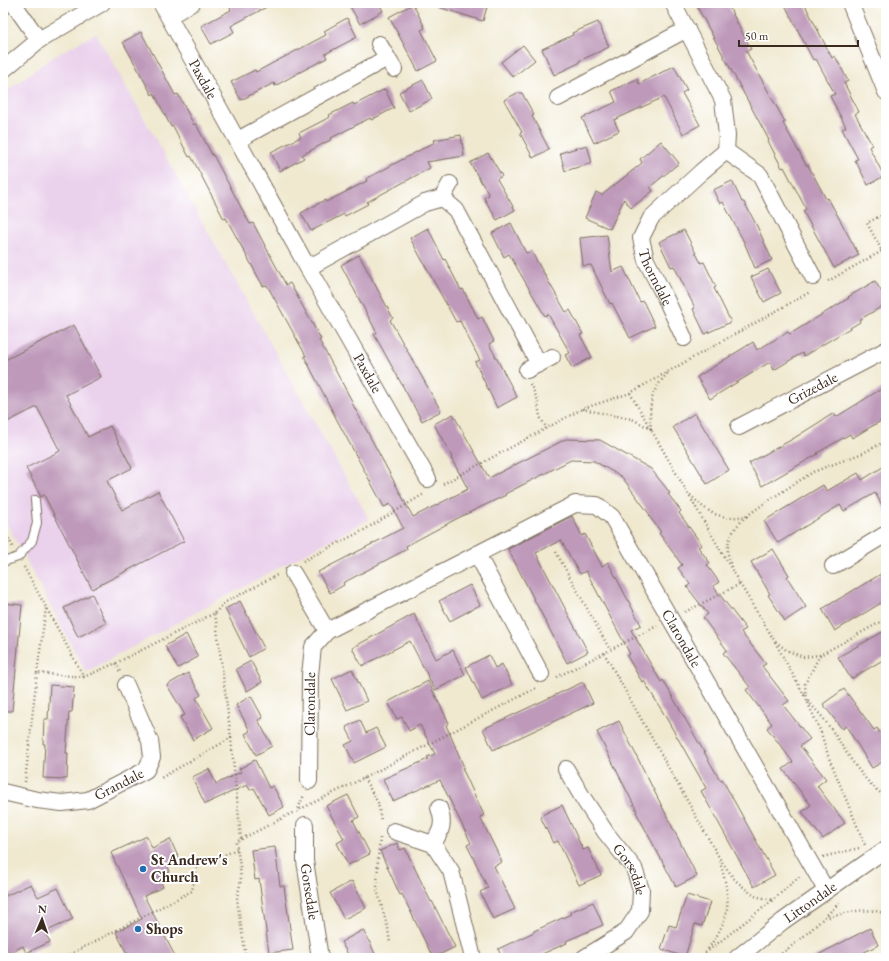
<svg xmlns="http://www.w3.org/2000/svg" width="889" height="961" font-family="'EB Garamond',serif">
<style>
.built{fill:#ead1ec}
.building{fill:#be99ba}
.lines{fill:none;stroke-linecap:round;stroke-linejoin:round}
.lane-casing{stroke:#7a6d5c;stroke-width:10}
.street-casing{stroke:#7a6d5c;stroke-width:18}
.path{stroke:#7a6d5c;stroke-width:2.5;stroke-dasharray:1 3;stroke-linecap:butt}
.lane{stroke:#fff;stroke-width:8}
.street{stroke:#fff;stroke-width:16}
.poi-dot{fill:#1f6fb2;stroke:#fff;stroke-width:1.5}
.labels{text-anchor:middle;stroke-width:4;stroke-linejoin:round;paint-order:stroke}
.street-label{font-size:15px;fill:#3b2a1e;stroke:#fff}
.poi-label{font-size:15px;font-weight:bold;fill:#3b2a1e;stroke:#fff;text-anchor:start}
</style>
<rect width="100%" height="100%" fill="#fff"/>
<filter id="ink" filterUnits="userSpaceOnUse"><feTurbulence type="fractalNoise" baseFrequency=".025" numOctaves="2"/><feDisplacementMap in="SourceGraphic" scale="8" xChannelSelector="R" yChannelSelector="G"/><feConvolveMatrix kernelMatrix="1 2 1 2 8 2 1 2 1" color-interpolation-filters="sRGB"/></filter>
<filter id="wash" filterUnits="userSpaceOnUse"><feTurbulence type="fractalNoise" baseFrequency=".012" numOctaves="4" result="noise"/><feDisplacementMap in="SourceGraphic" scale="16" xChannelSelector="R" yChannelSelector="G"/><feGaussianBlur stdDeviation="0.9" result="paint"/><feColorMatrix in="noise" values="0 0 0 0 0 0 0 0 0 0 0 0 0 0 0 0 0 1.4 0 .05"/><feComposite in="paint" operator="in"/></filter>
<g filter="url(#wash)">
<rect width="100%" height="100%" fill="#f0e9d0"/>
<!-- built -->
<path class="built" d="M96 33 369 519 86 672 3 517V97L9 89 50 59Z"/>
<g id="blocks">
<!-- building -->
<path class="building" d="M228 3H274L231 26 234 32 211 44 201 26 231 10Z
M348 3H379L383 11 360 24Z
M436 3H488L483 21 435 6Z
M695 3H727L751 49 746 51 785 122 783 123 806 165H808L826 199 828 198 859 255 834 268 803 211 806 209 784 167 782 168 768 141 769 140Z
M784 3H804L832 58 835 56 848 81 844 83 859 112 855 114 872 145 869 147 884 176 868 185 855 160 858 159 842 129 846 127 830 96 835 94 816 59 813 60Z
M413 4 425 28 421 30 437 61 418 71 389 17Z
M347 18 357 37 325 54 327 58 298 73 275 86 274 83 241 100 231 82 255 70 256 72 326 35 324 31Z
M598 22 609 47 579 61V63L554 75 542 49 573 35 572 33Z
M141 32 175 95 178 94 194 125 196 124 212 155H213L250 224 253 223 286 285 290 283 308 316 321 339 319 340 353 403H352L413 517 468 489 451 458 452 457 434 424 453 414 489 478 566 439 600 440 651 469 670 493 668 494 681 511 679 513 702 545 698 547 710 563 707 565 719 582 713 586 746 629 741 632 766 664 762 666 789 701 783 705 810 739 800 746 826 779 817 786 845 823 823 839 802 812 811 805 783 769 793 762 767 728 772 724 746 690 750 687 723 653 727 650 703 618 708 614 687 587 690 584 678 568 682 565 659 533 661 532 649 516 650 515 622 477 594 461 571 460 505 494 506 495 458 518 406 546 407 549 343 583 344 585 330 593 318 572 403 528 391 504 384 507 337 420 304 356H306L267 285 263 286 226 218 224 219 191 156 189 157 173 126 171 127 154 93 152 95 123 42Z
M523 45 535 60 513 77 501 62Z
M674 66 687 90 682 93 700 125 683 134 664 97 614 120 619 131 594 143 582 118 616 102 611 91 637 79 639 84Z
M423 80 432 99 409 111 399 92Z
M385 89 394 108 371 120 370 118 331 138 332 139 302 155 304 158 280 171 271 152 301 137 299 133 330 117 329 115 353 103 354 105Z
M517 93H522L534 115 532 116 549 149 533 158 520 133 522 132 504 100Z
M461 135 464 156 427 162 430 168 367 202 368 204 345 216 344 214 311 231 301 213 325 200 326 202 367 181 366 179 435 142 434 140Z
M661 141 679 163 650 187 653 191 631 208 624 199 610 229 585 218 596 192 602 195 642 163 640 159Z
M587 145 592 163 565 171 560 153Z
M488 153 502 176 497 179 515 210 497 220 484 198 489 195 470 163Z
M732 181 742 202H744L757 226 772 260 755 268 744 242 723 202 720 204 713 190Z
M511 223 526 253 531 251 566 312 570 310 583 334 580 335 592 357 572 368 565 355 570 353 548 314 545 316 509 254 504 257 492 233Z
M428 228 444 260 445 259 461 290 463 289 478 319 482 317 494 341 489 344 517 397 497 408 475 362 480 360 469 339 460 321 456 322 410 238Z
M684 230 701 263 704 262 716 287 714 288 731 322 705 334 693 309 695 308 674 266 671 267 659 242Z
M607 235 612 272 623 267 640 302 643 301 655 326 630 338 612 303 610 304 591 265 583 266 580 238Z
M359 255 393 318 390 320 441 411 422 421 374 334 377 333 341 265Z
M768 269 781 293 764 302 751 277Z
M875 281 886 299V304L859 320 860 322 804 356 802 353 774 370 770 362 710 399 697 377 753 342 757 350 788 332 790 334 849 298 848 297Z
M74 325 101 377 66 395 88 437 110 426 132 468 107 481 122 510 158 491 184 541 92 589 44 495 41 497 26 468 60 451 37 407 3 424V361Z
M886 386V418L852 438 850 434 817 453 818 454 762 486 749 463 791 440 834 413 836 417Z
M695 413 729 470 707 484 673 427Z
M886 465V512L875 493 844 511 840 505 778 543 764 521 823 485 827 491 858 473 862 480Z
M572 516 582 536 585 534 602 566 608 562 641 625 631 630 661 682 663 680 720 780 722 779 733 799 775 875 754 887 701 791 706 788 664 714 644 681 642 682 627 656 630 654 586 571 580 574 561 540 536 553 588 652 567 663 508 549Z
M773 549 789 575 787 577 806 607 785 621 768 595 770 594 751 562Z
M886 571V600L835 631 822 609Z
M470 585 480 605 450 621 439 601Z
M92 594 106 623 78 637 64 608Z
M240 601 264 648 249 657 225 609Z
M3 603 22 605 12 711H3Z
M414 614 436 659 453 650 465 675 435 690 410 641 362 666 352 648Z
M886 630V658L851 679 838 657Z
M186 634 198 657 178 668 165 646Z
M489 655 495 668 502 664 512 685 482 700 466 667Z
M251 661 262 682 247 691 236 669Z
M352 669 367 701 347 710 332 679Z
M188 673 201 695 196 698 213 728 193 740 180 717 185 715 167 685Z
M428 681 449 723 446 725 464 767 462 768 484 815 480 817 502 862 494 866 515 909 493 919 480 892 488 888 467 845 471 843 440 780 393 801 383 779 428 759 427 757 435 754 420 725 409 731 402 717 397 719 388 702Z
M583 682 593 703 493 750 483 729Z
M50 685 74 687 72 712H69L66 753H68L67 779 43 778 45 744H43L44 719H48Z
M844 689 874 730 877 728 886 742V760L872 768 846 726 842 729 823 704Z
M251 696 263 718 258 720 272 746 256 755 245 734 250 731 236 705Z
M360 720 366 733 376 728 386 747 354 763 345 745 353 741 346 727Z
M619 721 697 876 676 887 636 812 637 811 597 732Z
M255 760 269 788 273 786 284 807 269 815 254 788 250 790 247 785 205 804 192 777 209 769 216 784 241 772 239 769Z
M348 795 359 817 353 820 370 854 348 865 337 843 344 839 326 806Z
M562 805 583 850 588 848 601 875 579 885 558 841 553 843 540 816Z
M147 836 152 848 170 839 180 861 168 866 170 872 159 877 163 887 144 896 176 958H129L116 932 142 919 111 853Z
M397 843 400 850 405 848 431 902 432 901 455 947 433 958 402 894 400 895 380 851Z
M275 847 280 886H284L293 950 269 953 259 879 255 880 251 850Z
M352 881 366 908 344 919 330 893Z
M31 884 38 897 58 888 73 919 45 932 50 942 26 953 23 946 3 956V897Z
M687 895 710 902 702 926 695 924 685 957 661 949 669 925 676 927Z
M593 902 603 925 566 941 567 943 533 958H502L498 949 534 932V931L571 914 570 912Z
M870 928 878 945 853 958H812Z
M363 930 370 943 377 958H350L341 942Z"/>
</g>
</g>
<g filter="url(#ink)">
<use href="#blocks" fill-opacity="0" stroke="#7a6d5c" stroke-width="1"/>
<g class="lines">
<defs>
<path id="lane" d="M3 562 18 557 32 541 37 523 35 500"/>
<g id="street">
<path d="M13 3 39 40"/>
<path id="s1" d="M161 3 308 268 428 479"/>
<path id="s2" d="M673 3 723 100 727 135 726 151 701 172 651 218 641 238 646 260 665 297 684 338"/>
<path d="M850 3 886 92"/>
<path d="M169 16 192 3"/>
<path d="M379 44 394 69"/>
<path d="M3 70 39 40 102 3"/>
<path d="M558 98 687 29"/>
<path d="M238 140 387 58"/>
<path d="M726 151 760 175 813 277"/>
<path d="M442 198 450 184"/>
<path d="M308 268 425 203 442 198 456 210 539 364"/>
<path d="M527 370 552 357"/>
<path id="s3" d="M739 427 886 350"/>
<path d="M477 554 541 674"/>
<path d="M833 566 886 534"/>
<path d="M293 573 327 631"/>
<path id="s4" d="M566 769 583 798 606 833 634 868 641 890 640 911 626 932 584 958"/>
<path id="s5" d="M309 781 310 675 313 647 327 631 575 504 597 505 612 517 826 890"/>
<path id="s6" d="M3 792 37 800 62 803 88 800 146 770 152 757 150 741 126 685"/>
<path id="s7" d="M305 825V861L320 958"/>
<path d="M394 831 433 844 451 871 473 958"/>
<path d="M433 844C441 831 445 824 439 808"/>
<path id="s8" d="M737 958 783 921 886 849"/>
</g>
</defs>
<!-- lane casing -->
<use href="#lane" class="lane-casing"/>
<!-- street casing -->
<use href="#street" class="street-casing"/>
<!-- path -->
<path class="path" d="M886 249 882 251 886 258
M828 281 882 251 867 223 886 213
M530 384 537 398 540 417 546 427
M630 393 740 584 774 640 786 650 803 657 820 655 886 619
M582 409 632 419 651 429C649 404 650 391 669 372
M443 484 582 409 630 393 810 292
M690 495 703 507 714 514 729 518 747 516 766 502 813 472 863 453 886 441
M3 528 13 547
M556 552 610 650
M303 561 364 530 424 494
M24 567 84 677
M731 567C730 561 727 554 728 548 728 536 738 523 747 516
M685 612 740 584
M215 613 224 603 277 575
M775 642 805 697
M604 653 720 859 735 880 754 896 773 900
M820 655 805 684 806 699 820 730 829 758 865 845
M116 663 215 613 231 738 159 779
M37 673 46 608
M557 677 657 626
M808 701C813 707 818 712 823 718 843 744 858 778 886 797
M231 738 241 839
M364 778 378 803 381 821
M25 782 37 673 84 677 116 663 120 672
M300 809 364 778 536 688
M298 812 297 811 304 795
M380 838 378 858 377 889 388 929 390 943
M823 857 859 848
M825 918C844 913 867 906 886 914
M708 949C732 915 731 901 720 862
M63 958 192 891 197 868 237 849
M246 958 238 907 237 897 241 881 240 866 236 842 294 812
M699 958 773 900 800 876
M775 958C799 942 819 923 839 903"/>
<!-- lane -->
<use href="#lane" class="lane"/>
<!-- street -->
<use href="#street" class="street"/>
</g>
</g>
<!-- markers -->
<g class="poi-dot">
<circle cx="143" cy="869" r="4"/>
<circle cx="138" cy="929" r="4"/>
</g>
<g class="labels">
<!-- street labels -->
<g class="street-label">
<text dy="5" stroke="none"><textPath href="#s1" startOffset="87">Paxdale</textPath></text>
<text dy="5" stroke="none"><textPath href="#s2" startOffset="325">Thorndale</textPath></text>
<text dy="5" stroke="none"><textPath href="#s1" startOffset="424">Paxdale</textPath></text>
<text dy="5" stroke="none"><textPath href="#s3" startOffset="83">Grizedale</textPath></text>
<text dy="5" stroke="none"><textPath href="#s5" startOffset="615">Clarondale</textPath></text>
<text dy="5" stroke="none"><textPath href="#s5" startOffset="77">Clarondale</textPath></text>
<text dy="5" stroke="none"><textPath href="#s6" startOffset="121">Grandale</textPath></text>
<text dy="5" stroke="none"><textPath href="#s4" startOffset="120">Gorsedale</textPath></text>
<text dy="5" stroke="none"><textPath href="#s7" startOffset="67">Gorsedale</textPath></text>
<text dy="5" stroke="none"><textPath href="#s8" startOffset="92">Littondale</textPath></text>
</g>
<!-- poi labels -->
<g class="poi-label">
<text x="151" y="865">St Andrew's<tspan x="151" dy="17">Church</tspan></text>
<text x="146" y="934">Shops</text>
</g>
</g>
<!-- margin -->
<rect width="889" height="961" fill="none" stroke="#fff" stroke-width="16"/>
<!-- north arrow -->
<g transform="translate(42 919) rotate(2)" stroke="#ffffff" stroke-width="3" paint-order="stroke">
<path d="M0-3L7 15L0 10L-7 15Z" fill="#3b2a1e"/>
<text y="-6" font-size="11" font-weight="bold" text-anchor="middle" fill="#3b2a1e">N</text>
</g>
<!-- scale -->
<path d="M739 40v6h119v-6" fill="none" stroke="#3b2a1e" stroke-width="2"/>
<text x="745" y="40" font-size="12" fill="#3b2a1e" stroke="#ffffff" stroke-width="3" paint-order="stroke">50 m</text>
</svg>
